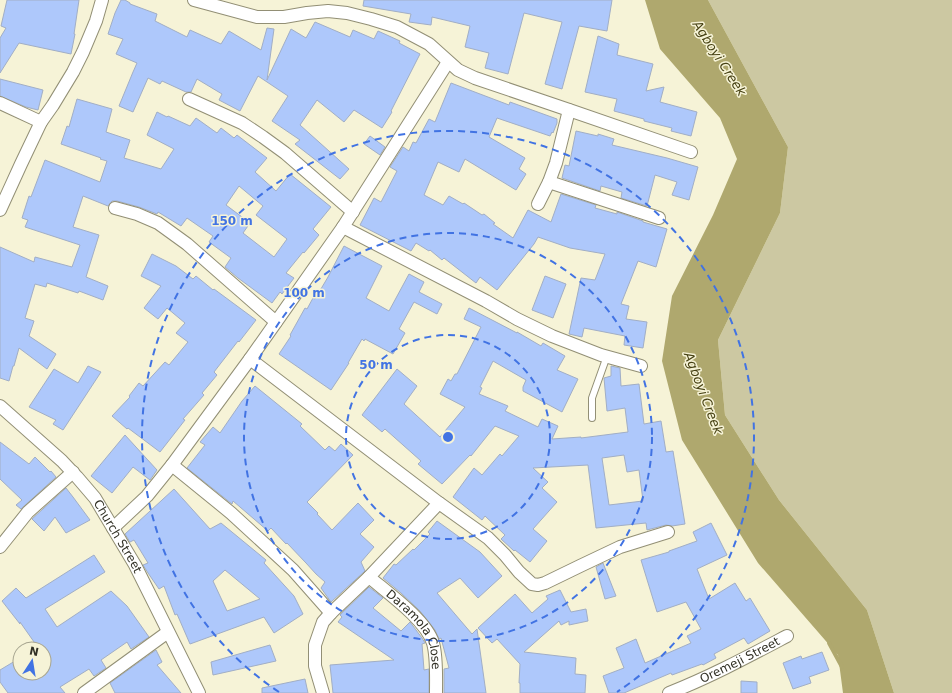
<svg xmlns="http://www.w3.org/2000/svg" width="952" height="693" font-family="'DejaVu Sans',sans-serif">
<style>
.green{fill:#ccc8a2}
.water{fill:#afa86e}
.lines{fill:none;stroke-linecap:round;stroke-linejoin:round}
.stream{stroke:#afa86e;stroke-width:4}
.building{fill:#aec8fb;stroke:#a1aec5;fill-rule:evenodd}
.service-casing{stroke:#928f75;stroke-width:8}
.minor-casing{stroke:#928f75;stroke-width:14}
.service{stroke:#fff;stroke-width:6}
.minor{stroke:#fff;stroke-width:12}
.ring{fill:none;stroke:#4173e3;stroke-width:2;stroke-dasharray:7 5}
.labels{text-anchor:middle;stroke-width:3;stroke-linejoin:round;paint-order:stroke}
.street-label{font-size:12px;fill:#313025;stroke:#f6f3d7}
.water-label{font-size:13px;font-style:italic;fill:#464113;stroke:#f6f3d7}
.centre{fill:#4173e3;stroke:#f6f3d7;stroke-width:2}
.ring-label{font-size:12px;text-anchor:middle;font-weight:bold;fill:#4173e3;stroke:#f6f3d7;stroke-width:3;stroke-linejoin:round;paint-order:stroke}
</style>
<rect width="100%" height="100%" fill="#f6f3d7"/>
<!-- green -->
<path class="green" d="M708 0H952V693H894L867 610 779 500 725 415 718 340 780 213 788 147Z"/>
<!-- water -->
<path class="water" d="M645 0H708L788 147 780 213 718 340 725 415 779 500 867 610 894 693H843L838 655 758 563 682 440 662 361 672 296 713 215 737 159 720 118 660 49Z"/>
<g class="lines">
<!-- stream -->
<path class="stream" d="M829 643 842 667"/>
</g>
<!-- building -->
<path class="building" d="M7 0H79L74 34H75L71 54 19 43 0 73V38L6 28 1 26Z
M121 0H125L130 3V4L157 14 155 21 187 37 190 30 221 44 229 31 261 50 267 28 274 29 267 80 291 29 306 38 315 22 350 37 353 30 374 39 378 31 400 41 399 43 420 54 391 111 392 112 382 128 354 110 344 122 317 100 300 125 349 169 340 179 295 144 300 140 272 121 288 96 258 76 240 111 219 100 222 94 197 79 191 92H186L162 81 160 84 148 78 133 112 119 106 133 72 137 63 116 54 123 39 108 34 115 13Z
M364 0H612L607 31 579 26 562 89 545 84 562 22 524 13 508 74 485 68 489 53 465 47 470 26 432 17 431 25 409 22 411 14 363 6Z
M598 36 619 44 617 55 653 64 646 91 664 87 660 102 697 112 691 136 671 131 672 128 644 121V119L614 111 617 99 585 92Z
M0 79 43 90 38 110 26 107 0 96Z
M451 83 509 105 510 102 557 119V123L553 133 552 132 550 136 497 118 489 137 525 158 519 169 526 174 516 190 465 159 459 172 438 162 424 195 443 205 449 196 463 204 464 203 482 215 484 214 495 223 493 224 513 238 528 210 551 222 561 194 596 205 595 208 617 214V212L643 221V222L667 229 656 267 638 261 621 304 629 306 626 319 647 322 643 348 624 345 625 336 584 328 582 337 569 334 581 278 595 280 605 254 570 248 538 237 534 244 497 290 480 277 476 283 444 258 442 260 430 250 429 251 416 243 411 251 360 225 374 198 381 202 397 171 390 167 403 147 409 151 413 142 416 143 429 119 435 122Z
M77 99 112 109 106 132 130 140 124 158 161 169 174 149 147 135 157 112 167 117 168 116 190 126 196 118 217 133 221 128 234 138 237 135 267 158 255 172 276 191 290 174 331 207 313 229 319 235 304 253 303 252 286 273 294 278 282 294 280 292 272 303 238 278 225 267 231 258 209 242 213 236 187 218 181 226 158 212 157 214 139 207 117 201H112L108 206 83 196 73 227 99 235 86 277 108 286 103 300 79 291 78 293 47 283 46 287 35 284 25 318 34 321 29 336 56 354 47 369 19 348 14 366H13L9 381 0 378V247L34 262 35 257 72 267 80 245 25 227 28 220 22 218 29 196 31 197 45 160 100 182 107 161 100 159 101 158 61 144 67 126 69 127ZM239 186 263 206 256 215 287 239 274 257 243 233 250 223 226 205Z
M576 131 598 136V134L614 139 612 145 667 158 698 167 689 200 672 195 677 182 655 175 647 206 621 198 622 192 601 186 600 191 562 178 565 165 569 166Z
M370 136 385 147 380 155 364 144Z
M344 246 382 266 366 298 389 311 409 274 424 282 419 292 442 304 437 314 414 302 399 329 405 333 393 354 365 339 364 341 362 339 348 363H349L331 390 279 354 291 336 290 335 305 308 307 309 313 298 315 299 328 277Z
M152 254 176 266 193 279 196 276 213 290 214 289 256 320 239 342 238 341 214 372 217 375 202 393 204 395 183 419 185 420 160 452 128 428 127 429 112 416 130 397 129 396 139 383 143 386 165 362 169 365 188 342 176 333 185 323 167 308 158 319 144 308 161 286 141 276Z
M545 276 566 284 553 318 532 310Z
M469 308 517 333V332L541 346 543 343 565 356 557 370 578 379 562 412 523 391V387L526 380 493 361 480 387 482 388 479 394 508 406 505 411 538 427 542 419 558 426 552 439 581 437V438L628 432 625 408 607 411 604 378 611 376V366L620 368 621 386 639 384 644 424 661 421 666 452 673 451 685 524 672 526 666 525 647 530 646 523 596 528 588 465 533 468 548 482 542 488 557 502 533 529 547 541 530 562 515 550 514 551 501 539 505 535 485 516 482 520 453 497 474 468 482 475 500 454 502 456 519 436 495 426 471 456 470 455 442 484 418 464 421 461 385 429 382 432 362 415 397 369 417 386 404 404 440 437 465 407 440 394 448 379 451 381 455 374H457L481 327 464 319ZM624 455 627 472 639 470 643 501 609 505 602 458Z
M88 366 101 372 63 430 53 424 56 420 29 407 54 369 78 383Z
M255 386 302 424 300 426 325 450 329 446 335 451 341 444 353 455 307 502 318 513 317 514 332 530 358 503 374 520 360 534 374 547 361 562 365 571 331 602 321 588 325 582 316 574 306 563 287 543 286 544 271 528 268 531 233 501 232 504 187 468 205 445 200 442 213 427 220 433 242 401Z
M125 435 157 470 150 480 133 467 112 493 91 476Z
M0 442 29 464 35 457 50 472 51 471 56 477 21 509 16 505 22 500 0 479Z
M66 488 73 497 90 520 66 533 55 517 44 531 32 519Z
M174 489 210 529 221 523 266 560 264 563 294 596 303 614 274 633 264 617 190 644 177 614 175 615 164 586 159 589 148 573 143 565 148 563 134 540 130 542 125 534ZM225 570 260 599 227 611 213 581Z
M437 521 480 552 502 576 478 598 460 578 437 593 472 634 477 629 486 693H444V669L449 668 441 638 439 639 435 630 420 611 401 593 383 578 394 564 396 565 413 549 414 550 430 534 428 532Z
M711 523 727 555 697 569 709 599 735 583 746 601 750 598 770 631 748 644 744 638 714 654 716 658 703 665 702 664 672 675 671 673 624 693H609L603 676 624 668 616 648 636 639 645 663 691 643 687 636 701 629 686 602 657 612 641 560 669 552V551L697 541 693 532Z
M94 555 105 572 45 609 57 627 111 591 127 606 149 637 131 649 127 642 101 660 106 668 94 676 89 669 60 687 65 693H8L0 682V670L20 658V673H44V649H39L20 622V624L2 601 16 588 26 598Z
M603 563 616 596 605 599 596 567Z
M369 587 383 598 373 608 401 631 410 622 422 638 425 643 422 644 424 670 429 669V693H333L330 665 394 660 338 622 342 617 340 615Z
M560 590 571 612 586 609 588 621 569 625V621L561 625 559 621 524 652 576 658 575 674 586 675 585 693H520V683H519L520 664 497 639 492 643 478 628 515 594 532 613 548 599 546 596Z
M270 645 276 661 213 675 211 662Z
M156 650 162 662 157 665 181 693H115L110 683Z
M822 652 829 670 809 677 811 683 793 689 783 663 801 656 802 659Z
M305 679 308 693H262V688Z
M741 681 757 682V693H741Z"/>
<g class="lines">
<defs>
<path id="service" d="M592 418V398L607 356"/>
<g id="minor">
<path d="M194 0 257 17H284L307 13 328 11 347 13 371 19 397 27 429 44 458 70 475 78 569 110 691 152"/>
<path d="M189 99 242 123 263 137 285 153 353 212"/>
<path d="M0 103 41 122"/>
<path d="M549 182 659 218"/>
<path d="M538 204 549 182 556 163 569 110"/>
<path d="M115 208 137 214 158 223 187 244 276 322"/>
<path d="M0 210 21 164 41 122 53 105 73 72 83 52 96 21 102 0"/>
<path d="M343 227 486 301 517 319 552 336 601 355 641 366"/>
<path d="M250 359 439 503 488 538 505 555 519 572 532 584 538 585 545 583 580 566 620 547 668 532"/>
<path id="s1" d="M0 406 62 461 77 477 95 498 135 565 199 693"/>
<path d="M172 465 231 513 293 570 331 613"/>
<path d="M113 528 147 496 172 465 250 359 343 227 448 62"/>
<path d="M0 547 28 512 73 472"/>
<path id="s2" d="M369 577C388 593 426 620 433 643 437 657 436 678 436 693"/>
<path d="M84 693 168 632"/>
<path d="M323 693 315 666V645L323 622 331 613 369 577 439 503"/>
<path id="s3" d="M669 693C710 677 749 656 787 636"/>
</g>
</defs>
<!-- service casing -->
<use href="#service" class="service-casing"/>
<!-- minor casing -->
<use href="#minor" class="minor-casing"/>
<!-- service -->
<use href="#service" class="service"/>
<!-- minor -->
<use href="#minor" class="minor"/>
</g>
<!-- distance rings -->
<g class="ring">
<circle cx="448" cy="437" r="102"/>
<circle cx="448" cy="437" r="204"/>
<path d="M279 692A306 306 0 1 1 617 692"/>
</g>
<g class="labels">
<!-- street labels -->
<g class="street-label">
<text dy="4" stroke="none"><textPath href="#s1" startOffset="177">Church Street</textPath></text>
<text dy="4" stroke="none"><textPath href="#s2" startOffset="72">Daramola Close</textPath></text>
<text dy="4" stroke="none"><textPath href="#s3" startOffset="78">Oremeji Street</textPath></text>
</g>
<!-- water labels -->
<g class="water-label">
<text transform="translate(720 58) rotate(57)" y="5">Agboyi Creek</text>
<text transform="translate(704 393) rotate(69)" y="5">Agboyi Creek</text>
</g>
</g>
<circle cx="448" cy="437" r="6" class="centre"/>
<g class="ring-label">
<text x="232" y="225">150 m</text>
<text x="304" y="297">100 m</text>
<text x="376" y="369">50 m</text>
</g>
<!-- north arrow -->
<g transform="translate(32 661) rotate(12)"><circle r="19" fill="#f6f3d7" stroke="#a7a590"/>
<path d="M0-3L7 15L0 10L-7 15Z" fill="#4173e3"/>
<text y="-6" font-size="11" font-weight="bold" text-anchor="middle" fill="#313025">N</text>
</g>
</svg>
